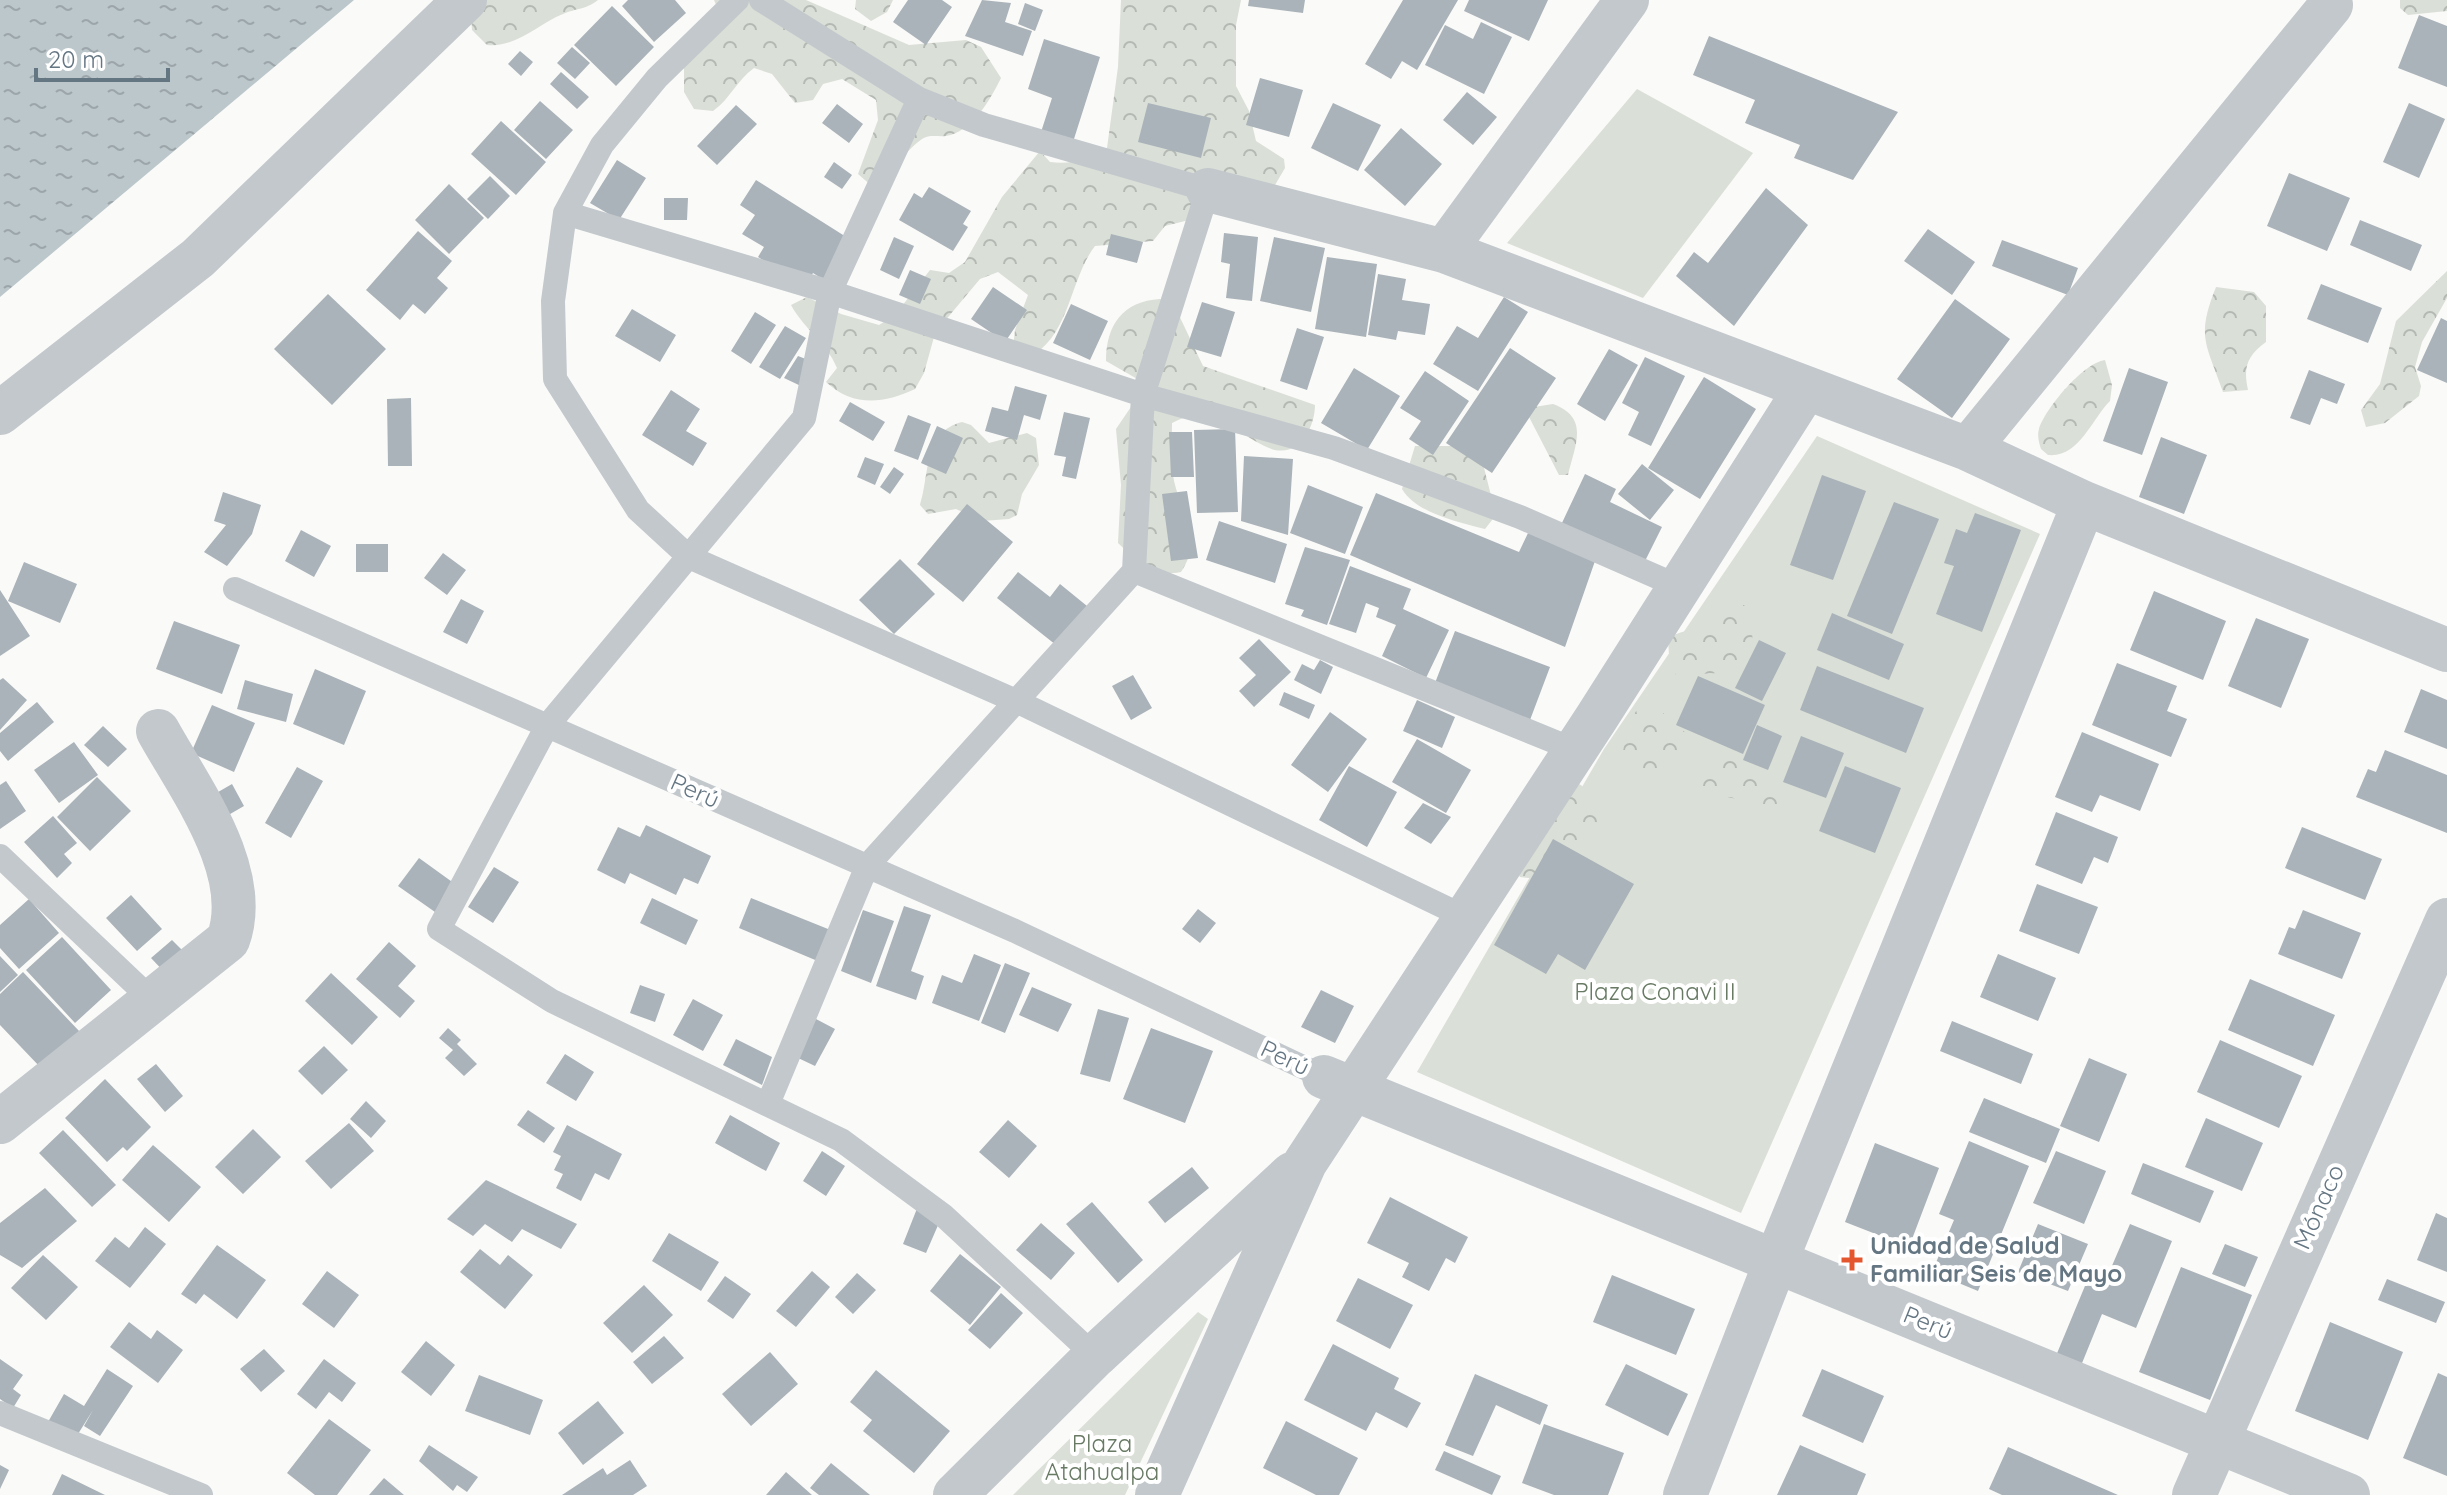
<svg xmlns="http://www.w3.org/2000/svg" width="2447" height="1495" font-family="Quicksand,sans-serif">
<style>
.green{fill:#dadfd7}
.forest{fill:url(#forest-crowns)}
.water{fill:url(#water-ripples)}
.building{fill:#aab3b9}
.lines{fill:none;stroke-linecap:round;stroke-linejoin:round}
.lane{stroke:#c3c8cc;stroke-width:24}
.street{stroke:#c3c8cc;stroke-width:44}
.poi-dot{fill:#e4572e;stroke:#fff;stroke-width:3}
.labels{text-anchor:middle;stroke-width:8;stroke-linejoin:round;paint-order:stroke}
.street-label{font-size:24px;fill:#657683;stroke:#fff}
.park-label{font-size:24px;fill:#687a64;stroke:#fff}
.poi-label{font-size:24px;font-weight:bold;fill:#657683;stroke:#fff;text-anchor:start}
</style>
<defs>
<pattern id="forest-crowns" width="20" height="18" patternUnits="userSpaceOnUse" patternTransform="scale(2)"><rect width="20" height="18" fill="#dadfd7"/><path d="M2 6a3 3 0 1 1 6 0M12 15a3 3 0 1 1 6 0" fill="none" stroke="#b4b9b4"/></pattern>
<pattern id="water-ripples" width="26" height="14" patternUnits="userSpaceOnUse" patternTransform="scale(2)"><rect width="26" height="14" fill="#bbc7cb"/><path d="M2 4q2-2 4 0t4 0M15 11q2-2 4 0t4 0" fill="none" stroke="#9ca6aa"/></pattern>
</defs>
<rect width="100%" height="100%" fill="#fafaf8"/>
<!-- green -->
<path class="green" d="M1637 89 1753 153 1643 298 1507 243Z
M1817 436 2040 534 1741 1213 1417 1072 1604 749Z
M1198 1312 1208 1319 1125 1495H1013Z"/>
<!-- forest -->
<path class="forest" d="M470 0H598C585 10 577 8 563 14 538 24 516 48 487 45L472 30Z
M714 0H806L909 45 966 40 981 47 1001 78C990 100 972 132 946 136 937 137 930 134 922 139 902 153 894 174 873 187L858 174 878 120 876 100 842 79 823 84 813 100 795 103 772 74 754 68C736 81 731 98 713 111L694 109 684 92V54L720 14Z
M856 0H893L887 12 871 21 855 9Z
M1121 0H1241L1236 25V86L1249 111 1256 141 1284 159 1285 168 1275 185 1205 216 1165 226 1153 241 1095 246C1069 280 1070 337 1029 357L1013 348 1015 330 1028 295 998 272 980 279 944 322 934 337 924 373 915 389C883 404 853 407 826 382L837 368C827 343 804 329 791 305L807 297 841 314 879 325 895 315 930 270 949 273 965 262 1002 197 1040 151 1050 162C1072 165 1088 159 1107 148L1118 67Z
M2400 0H2447V11L2408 15 2400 8Z
M2447 271V298L2422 342 2415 367 2421 386 2419 396 2385 423 2366 427 2361 410 2380 384 2396 321Z
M2216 287 2254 292 2266 306V342C2247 356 2243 367 2248 390L2223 392C2206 343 2196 337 2216 287Z
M1160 299 1176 309 1203 366 1315 405C1315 428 1298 460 1269 448 1233 433 1214 401 1172 423 1172 441 1170 463 1174 481 1182 516 1204 537 1181 572 1147 578 1141 565 1118 543L1121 485 1116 429 1137 398 1139 380 1106 361C1106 325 1123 301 1160 299Z
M2105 360 2112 385 2110 401C2091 420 2079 458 2048 455L2041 449C2039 443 2037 435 2039 429 2045 409 2083 363 2105 360Z
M1553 404C1590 418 1575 444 1568 475H1559L1528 415 1534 407Z
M962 422 971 425 989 443 1027 433 1036 438 1039 465 1022 494 1017 515 1009 519 982 521 956 509 928 514 920 505C930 474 923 432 962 422Z
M1415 446H1465L1481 456 1496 515 1485 529C1458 522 1416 513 1402 489Z
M1734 605H1744L1750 613 1754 653 1719 673 1676 675 1669 655 1668 638C1694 623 1707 638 1725 607Z
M1648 701C1668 715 1682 733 1703 745L1696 752 1678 754 1653 772 1636 767 1623 753C1625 734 1630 710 1648 701Z
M1730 754 1768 761 1790 807 1770 812C1749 793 1709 803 1691 779 1697 765 1715 756 1730 754Z
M1579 784 1587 789 1607 827 1592 832 1539 879 1520 877 1510 860Z"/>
<!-- water -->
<path class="water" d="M0 0H354L0 297Z"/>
<!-- building -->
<path class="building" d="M628 0H675L686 13 654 42 622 6Z
M908 0H942L952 7 926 45 893 22Z
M982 0 1011 3 1005 22 1032 31 1023 56 965 36Z
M1249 0H1305L1303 13 1248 6Z
M1403 0H1458L1417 70 1402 61 1391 79 1365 64Z
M1469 0H1548L1529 41 1464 11Z
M1025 3 1043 10 1035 31 1018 24Z
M612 6 654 47 616 86 574 45Z
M2419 15 2447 26V87L2398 68Z
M1481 22 1512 37 1484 94 1425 65 1445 25 1473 39Z
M1709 36 1898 112 1853 180 1794 158 1800 145 1745 123 1755 100 1693 75Z
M1044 39 1100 57 1073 142 1041 132 1052 98 1028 89Z
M572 47 590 63 575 79 557 63Z
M520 51 533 62 521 76 508 64Z
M561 72 589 97 577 109 550 84Z
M1260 78 1303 90 1289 137 1246 125Z
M1467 92 1497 117 1473 145 1443 120Z
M540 101 573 130 546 159 514 130Z
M1148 103 1211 118 1201 158 1138 142Z
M1333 103 1381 125 1358 171 1311 148Z
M2409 103 2445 119 2419 178 2383 162Z
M837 104 863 124 849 143 822 123Z
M736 105 757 124 717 165 697 146Z
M501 121 546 162 516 195 471 154Z
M1401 128 1442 164 1405 206 1364 170Z
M617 160 646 178 619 220 590 203Z
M834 162 852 175 842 189 824 177Z
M2289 173 2350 198 2327 251 2267 226Z
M490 176 510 196 488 219 467 199Z
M756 180 851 240 824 280 813 273 809 279H794L758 257 764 247 742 234 755 215 740 205Z
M449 184 484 218 449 254 415 220Z
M929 187 971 211 963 224 968 227 953 251 899 220 914 193 922 198Z
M1766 188 1808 225 1734 326 1676 276 1694 252 1708 263Z
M664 198H688L687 220H664Z
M2360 220 2422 245 2411 271 2350 245Z
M1928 229 1975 262 1952 295 1904 261Z
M418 231 452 261 437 278 448 288 425 314 413 304 400 320 366 290Z
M1224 233 1258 237 1252 301 1226 298 1230 264 1221 262Z
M1111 234 1143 242 1137 263 1106 255Z
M894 237 914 246 899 279 880 270Z
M1274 237 1325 248 1311 312 1260 301Z
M2002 240 2078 268 2068 295 1992 266Z
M1327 257 1377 264 1366 337 1315 329Z
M910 270 931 279 920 304 899 295Z
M1378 274 1406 279 1402 300 1430 304 1425 335 1398 331 1396 340 1368 335Z
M2321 284 2382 308 2368 343 2307 319Z
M993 287 1027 310 1005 342 971 319Z
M328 294 386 349 332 405 274 349Z
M1504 297 1528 312 1478 391 1433 364 1457 326 1478 338Z
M1955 299 2010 339 1952 418 1897 379Z
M1202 302 1235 312 1221 357 1187 347Z
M1071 304 1108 321 1090 360 1053 343Z
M632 309 676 335 660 362 615 336Z
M755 312 776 325 751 364 731 351Z
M2441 318 2447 321V383L2417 370Z
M785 326 806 338 780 379 759 367Z
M1297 328 1324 337 1307 390 1280 381Z
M1510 348 1556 378 1492 473 1446 443Z
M1609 349 1638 365 1605 421 1577 404Z
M798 356 816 363 803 387 784 378Z
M1645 357 1685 376 1651 446 1628 435 1639 412 1622 403Z
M1354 368 1400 396 1367 450 1321 423Z
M2129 368 2168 382 2142 455 2103 441Z
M2309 370 2345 384 2337 404 2321 398 2310 425 2290 418Z
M1425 371 1469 401 1433 455 1409 439 1421 421 1400 408Z
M1704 377 1756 409 1700 499 1648 468Z
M1015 386 1047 395 1040 420 1024 415 1017 440 985 431 992 407 1008 411Z
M671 390 700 409 686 431 707 443 693 466 642 435Z
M411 398 412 466H388L387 399Z
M850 402 885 422 873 441 839 421Z
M1064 412 1090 418 1076 479 1062 476 1066 457 1054 455Z
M908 415 931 424 918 460 894 451Z
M937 426 963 438 946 474 921 463Z
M1235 429 1238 512 1197 513 1194 430Z
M1169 432H1192L1194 477H1171Z
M2161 437 2207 455 2184 514 2139 497Z
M1244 456 1293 459 1288 535 1241 521Z
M865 457 884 464 875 485 857 477Z
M1642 464 1674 490 1650 520 1618 494Z
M894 467 904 474 890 494 880 487Z
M1585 474 1616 489 1610 502 1662 527 1644 563 1561 525Z
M1822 475 1866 491 1833 580 1790 565Z
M1308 485 1363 507 1345 554 1290 533Z
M1187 491 1198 558 1171 561 1162 494Z
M223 492 261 505 252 534 227 566 204 552 226 525 214 521Z
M1376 493 1519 552 1528 533 1595 561 1565 647 1350 555Z
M1894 502 1939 519 1892 634 1847 616Z
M967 504 1013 542 963 602 917 564Z
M1975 513 2021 530 1982 632 1936 614 1954 566 1944 563 1956 529 1967 533Z
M1219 521 1287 544 1275 583 1206 560Z
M301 530 331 546 314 577 285 561Z
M356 544H388V572H356Z
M1305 547 1350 560 1327 625 1301 616 1304 610 1285 604Z
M443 553 466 570 447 595 424 578Z
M900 559 935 594 894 634 859 600Z
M24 562 77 584 60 623 8 601Z
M1350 566 1411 589 1403 609 1449 630 1426 678 1382 656 1396 625 1376 617 1379 608 1366 603 1356 633 1329 624Z
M1018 572 1050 597 1060 584 1087 606 1056 645 997 598Z
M0 590 30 636 0 656Z
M2154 591 2226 621 2203 680 2130 650Z
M461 599 484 611 467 644 443 632Z
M1832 613 1904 644 1889 680 1817 650Z
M2256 618 2309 639 2281 708 2228 686Z
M174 621 240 645 222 694 156 669Z
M1455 631 1550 667 1530 720 1435 683Z
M1259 639 1291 672 1254 707 1239 691 1256 675 1239 658Z
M1759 640 1786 653 1762 701 1735 688Z
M1320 660 1333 667 1321 694 1294 680 1302 664 1314 670Z
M2117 663 2177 686 2167 711 2187 719 2171 757 2092 725Z
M1817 666 1924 708 1906 753 1800 710Z
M315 669 366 691 344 745 293 724Z
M1133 675 1152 708 1131 720 1112 686Z
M1698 676 1765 705 1743 754 1676 725Z
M3 678 27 700 0 730V680Z
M245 680 293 694 286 722 237 709Z
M2421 689 2447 700V749L2404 732Z
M1284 692 1315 705 1309 719 1279 705Z
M1417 700 1455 717 1442 748 1403 731Z
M37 702 54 722 8 761 0 751V733Z
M212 705 255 723 234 772 191 753Z
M1330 712 1367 739 1328 792 1291 765Z
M1757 725 1782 736 1768 770 1743 760Z
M103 726 127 749 108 767 84 745Z
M2082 732 2159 764 2140 811 2100 795 2092 812 2055 797Z
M1801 736 1844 753 1826 798 1783 782Z
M1417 739 1471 770 1446 813 1392 782Z
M74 742 98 775 59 803 34 770Z
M2385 750 2447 775V833L2356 797 2368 769 2376 772Z
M1349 766 1397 792 1367 847 1319 820Z
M1845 766 1901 788 1875 853 1819 831Z
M297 767 323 781 291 838 265 823Z
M97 777 131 811 90 851 57 817Z
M6 781 26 811 0 829V785Z
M232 784 244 806 218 821 206 799Z
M1423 803 1451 817 1431 844 1404 828Z
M2056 812 2118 837 2108 863 2094 857 2082 884 2035 865Z
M53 816 77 843 64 854 72 863 57 878 24 842Z
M646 825 711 856 698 884 684 878 676 895 630 873 625 884 597 870 618 827 640 837Z
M2302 827 2382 859 2365 900 2285 868Z
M1553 839 1634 884 1585 970 1558 954 1546 974 1494 945Z
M419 858 455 884 435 912 398 886Z
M494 867 519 882 493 923 468 907Z
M2037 884 2098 907 2079 954 2019 931Z
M131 895 162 929 137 951 106 918Z
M652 898 698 920 686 945 640 923Z
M751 898 833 931 820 962 739 928Z
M29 899 59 933 19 969 0 948V925Z
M904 906 931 915 911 971 924 976 916 1000 876 986Z
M1198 909 1216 923 1200 943 1182 929Z
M863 910 894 921 871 983 841 971Z
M2303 910 2361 933 2342 979 2278 954 2289 927 2295 929Z
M62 937 111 990 75 1023 26 970Z
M172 940 190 958 169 977 151 958Z
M389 942 416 966 398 986 415 1001 400 1018 356 979Z
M974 954 1001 965 979 1021 932 1003 942 975 962 983Z
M1998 954 2056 978 2038 1021 1980 997Z
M0 956 18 975 0 992Z
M1005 963 1030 973 1005 1033 981 1023Z
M23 972 80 1032 41 1068 0 1025V994Z
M331 973 378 1017 352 1045 305 1001Z
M2250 979 2335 1015 2313 1066 2228 1030Z
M640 985 665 994 655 1022 630 1013Z
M1032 987 1072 1004 1058 1032 1019 1015Z
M1321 990 1354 1006 1335 1043 1301 1027Z
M693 999 723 1015 703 1051 673 1035Z
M1098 1009 1129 1018 1110 1082 1080 1074Z
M816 1019 835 1029 815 1066 796 1057Z
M1952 1021 2033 1054 2021 1084 1940 1051Z
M448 1028 461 1040 457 1044 477 1064 464 1076 445 1058 453 1050 439 1038Z
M1151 1028 1213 1051 1185 1123 1123 1099Z
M736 1039 772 1057 762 1085 723 1065Z
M2220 1040 2302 1076 2279 1128 2197 1092Z
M324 1046 348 1070 322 1095 298 1071Z
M565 1054 594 1072 576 1101 546 1083Z
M2089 1058 2127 1074 2099 1142 2060 1126Z
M156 1064 183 1096 165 1112 137 1079Z
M105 1079 151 1127 127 1151 123 1147 107 1162 65 1118Z
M1984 1098 2060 1129 2046 1163 1969 1132Z
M366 1101 386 1121 371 1138 350 1119Z
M528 1110 555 1128 544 1143 517 1125Z
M730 1115 780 1143 766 1171 715 1143Z
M2206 1118 2263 1143 2242 1191 2185 1167Z
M1008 1120 1037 1146 1009 1178 979 1152Z
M349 1123 374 1151 331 1189 305 1161Z
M567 1125 622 1154 609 1180 595 1173 581 1201 556 1188 563 1174 554 1170 561 1156 553 1152Z
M253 1129 281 1157 243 1194 215 1167Z
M63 1130 116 1185 92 1207 39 1153Z
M1969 1141 2029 1166 1978 1291 1932 1272 1954 1220 1939 1214Z
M1875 1143 1939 1168 1909 1247 1845 1222Z
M153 1145 201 1187 169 1222 122 1180Z
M822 1151 845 1166 826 1196 803 1181Z
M2056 1151 2106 1171 2084 1224 2033 1203Z
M2143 1163 2214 1191 2200 1223 2131 1194Z
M1192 1167 1209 1188 1165 1223 1148 1202Z
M486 1180 577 1224 561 1249 522 1229 512 1242 485 1224 473 1236 447 1219Z
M45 1188 77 1221 22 1268 0 1255V1223Z
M1390 1197 1468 1237 1455 1263 1446 1258 1429 1291 1402 1277 1409 1263 1367 1243Z
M1092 1202 1143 1260 1118 1283 1066 1224Z
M918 1206 942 1216 926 1253 903 1244Z
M2436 1213 2447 1218V1272L2417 1260Z
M1041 1223 1075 1253 1051 1280 1016 1250Z
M2038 1224 2088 1244 2068 1291 2018 1272Z
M2130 1224 2172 1241 2136 1328 2102 1314 2078 1373 2053 1363 2092 1269 2108 1275Z
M145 1227 166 1244 130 1288 95 1261 115 1237 129 1248Z
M669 1233 719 1262 701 1291 652 1261Z
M2225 1244 2258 1257 2245 1287 2212 1274Z
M217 1245 266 1280 237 1319 204 1294 196 1304 181 1294Z
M480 1249 500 1265 508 1255 533 1275 505 1309 460 1272Z
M960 1254 1001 1287 970 1325 930 1291Z
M43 1255 78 1287 46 1320 11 1288Z
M2181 1267 2252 1295 2210 1400 2139 1372Z
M327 1271 359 1295 334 1328 302 1304Z
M812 1271 830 1287 796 1327 776 1311Z
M857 1273 876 1290 853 1314 835 1297Z
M1612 1275 1695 1309 1676 1355 1593 1322Z
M725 1276 751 1294 733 1319 707 1301Z
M1358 1278 1413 1305 1390 1349 1336 1321Z
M2387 1279 2445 1302 2436 1323 2378 1300Z
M644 1285 673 1315 632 1353 603 1323Z
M1001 1293 1023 1313 990 1349 968 1330Z
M129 1322 151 1339 157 1330 183 1350 158 1383 110 1347Z
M2330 1322 2403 1352 2368 1440 2295 1411Z
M664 1336 684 1358 652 1384 633 1362Z
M426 1341 455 1365 431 1396 401 1372Z
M1333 1344 1399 1378 1394 1389 1421 1403 1407 1428 1376 1412 1366 1431 1304 1400Z
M264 1349 285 1371 261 1392 240 1369Z
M770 1352 798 1384 751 1426 722 1394Z
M0 1359 23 1375 13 1389 21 1395 13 1408 0 1399Z
M324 1359 356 1383 342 1402 329 1392 316 1409 297 1394Z
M1626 1364 1688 1394 1668 1436 1605 1405Z
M107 1369 133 1386 100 1436 84 1426 93 1410 78 1434 48 1422 64 1394 84 1406Z
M1822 1369 1884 1396 1863 1443 1802 1416Z
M876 1370 950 1431 914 1473 863 1431 872 1420 850 1402Z
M2438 1373 2447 1377V1476L2403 1458Z
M1475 1374 1548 1405 1540 1425 1496 1405 1473 1456 1445 1445Z
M479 1375 543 1400 530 1435 465 1411Z
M598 1401 624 1433 583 1465 558 1433Z
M329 1419 371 1450 337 1495H315L287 1473Z
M1286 1421 1358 1458 1339 1495H1316L1263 1468Z
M1544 1424 1624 1453 1608 1495H1554L1522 1483Z
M429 1445 478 1477 467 1492 457 1485 453 1491 419 1461Z
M1800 1445 1866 1474 1857 1495H1777Z
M2008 1447 2118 1495H2002L1989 1489Z
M1444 1451 1501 1476 1492 1495 1435 1470Z
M630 1460 647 1486 633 1495H562L603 1468 607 1475Z
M831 1463 870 1495H819L810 1488Z
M0 1465 9 1470 0 1489Z
M786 1472 812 1495H766Z
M62 1474 105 1495H52Z
M384 1478 404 1495H369Z"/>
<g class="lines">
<!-- lane -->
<path class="lane" d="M737 0 657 78 602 145 565 213 553 301 555 379 638 510 689 557 1016 701 1465 917
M761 0 919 99 984 125 1208 190 1143 395 1134 571 867 866 768 1104
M919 99 830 292 804 418 547 726 439 929 552 1001 841 1140 944 1216 1095 1356
M565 213 830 292 1143 395 1334 448 1520 517 1680 587
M1134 571 1575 750
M235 589 1015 931 1324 1077
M0 856 152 1000
M0 1413 201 1495"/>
<!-- street -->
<path class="street" d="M1208 190 1444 251 1968 449 2084 503 2447 650
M1444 251 1627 0
M0 413 198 258 465 0
M1968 449 2331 5
M1324 1077 2348 1495
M0 1122 228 940C253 872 190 789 158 731
M955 1495 1095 1356 1292 1174
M1157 1495 1305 1163 1597 717 1806 388
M1685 1495 1776 1261 2084 503
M2194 1495 2447 920"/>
</g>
<!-- markers -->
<path class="poi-dot" d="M1848 1248h8v8h8v8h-8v8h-8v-8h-8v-8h8z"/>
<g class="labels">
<!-- street labels -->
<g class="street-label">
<text transform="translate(695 791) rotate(24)" y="8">Perú</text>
<text transform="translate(1285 1058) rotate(25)" y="8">Perú</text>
<text transform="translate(2319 1207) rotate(-66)" y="8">Mónaco</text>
<text transform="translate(1928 1323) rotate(22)" y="8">Perú</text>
</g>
<!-- park labels -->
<g class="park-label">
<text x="1655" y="1000">Plaza Conavi II</text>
<text x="1102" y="1452">Plaza<tspan x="1102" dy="28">Atahualpa</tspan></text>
</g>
<!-- poi labels -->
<g class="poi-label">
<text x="1870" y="1254">Unidad de Salud<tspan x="1870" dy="28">Familiar Seis de Mayo</tspan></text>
</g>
</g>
<!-- scale -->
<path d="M36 68v12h132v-12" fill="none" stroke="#657683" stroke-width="4"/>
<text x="48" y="68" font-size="24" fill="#657683" stroke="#ffffff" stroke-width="6" paint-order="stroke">20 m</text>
</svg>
